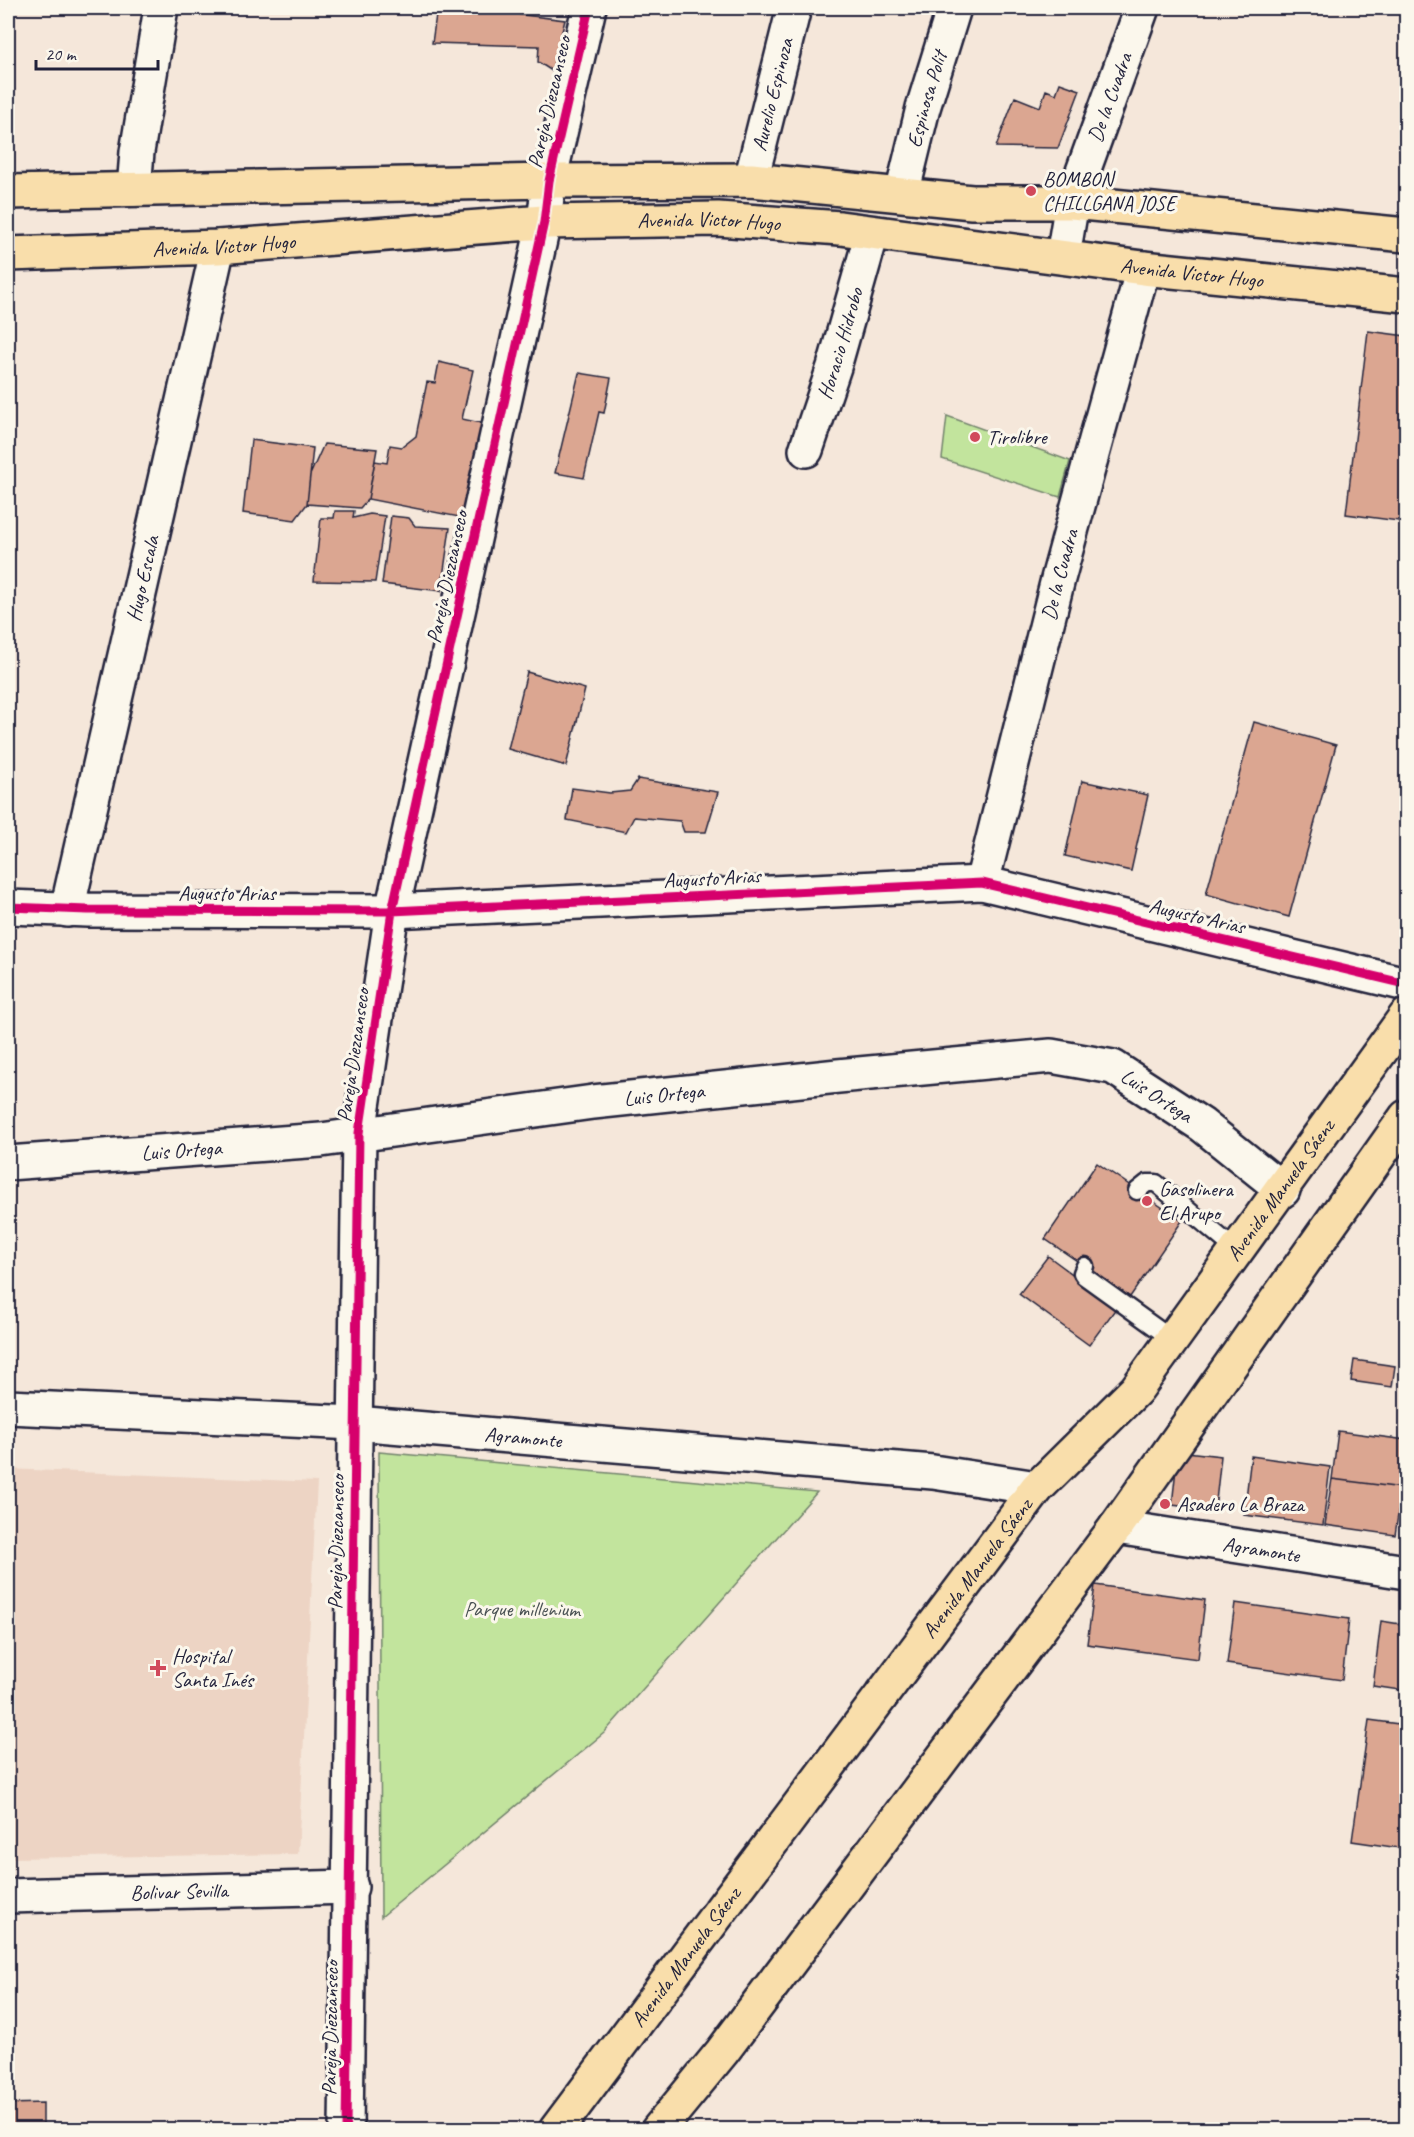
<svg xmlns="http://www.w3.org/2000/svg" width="1414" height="2137" font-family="Caveat,sans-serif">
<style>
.built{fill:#edd4c4}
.green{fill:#c2e49d;stroke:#72836c;stroke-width:1.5}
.building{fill:#dba691;stroke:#22223b;stroke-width:1.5}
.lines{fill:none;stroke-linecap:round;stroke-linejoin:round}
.service-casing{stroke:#22223b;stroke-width:21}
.minor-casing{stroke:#22223b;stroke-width:38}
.primary-casing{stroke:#22223b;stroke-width:38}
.service{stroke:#fbf7ec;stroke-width:16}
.minor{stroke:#fbf7ec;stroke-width:33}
.primary{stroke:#f9deab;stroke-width:33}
.cycleway-casing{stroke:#fbf7ec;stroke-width:13}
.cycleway{stroke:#d6006c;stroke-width:9}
.poi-dot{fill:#d1495b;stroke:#fbf7ec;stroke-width:2}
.labels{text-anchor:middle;stroke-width:6;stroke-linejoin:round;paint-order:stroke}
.street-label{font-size:21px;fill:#22223b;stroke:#fbf7ec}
.poi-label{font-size:21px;fill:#22223b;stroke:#fbf7ec;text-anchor:start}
.park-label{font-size:21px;fill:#4a5254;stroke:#fbf7ec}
</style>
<rect width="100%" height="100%" fill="#f5e7da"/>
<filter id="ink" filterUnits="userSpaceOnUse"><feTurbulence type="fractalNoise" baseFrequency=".0167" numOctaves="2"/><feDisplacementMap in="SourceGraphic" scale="12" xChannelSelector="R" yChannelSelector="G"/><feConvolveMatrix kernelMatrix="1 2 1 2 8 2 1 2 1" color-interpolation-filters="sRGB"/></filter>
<g filter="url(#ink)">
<!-- built -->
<path class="built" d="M8 1469 317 1482 298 1854 8 1858Z"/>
<!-- green -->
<path class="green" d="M947 416 1070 461 1060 497 942 459Z
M379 1452 817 1492 604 1733 381 1917Z"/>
<!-- building -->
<path class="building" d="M437 8H498L500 12 565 20 552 71 538 62 539 46 432 43Z
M1060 83 1080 90 1058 148 996 147 1015 97 1040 107 1046 90 1056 94Z
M1368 331 1406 336V522L1346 514Z
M439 362 473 370 462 419 495 426 464 518 368 499 375 461 387 463 390 445 402 447 416 436 427 382 435 383Z
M579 373 611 378 604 413 599 412 584 478 555 473Z
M251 440 313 448 307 504 295 520 243 513Z
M324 444 377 449 368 499 360 508 307 504 310 475Z
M335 511H354L353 518 370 514 385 516 375 582 314 581 321 518H334Z
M391 516 409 518 415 526 450 528 441 591 382 584Z
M527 672 585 689 566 766 508 749Z
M1254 722 1336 745 1289 917 1206 894Z
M638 779 718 792 706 832H684L680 821 634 817 626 832 567 820 572 788 610 793 630 791Z
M1082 781 1148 795 1131 871 1065 856Z
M1097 1163 1182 1221 1130 1297 1045 1239Z
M1048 1256 1117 1307 1089 1345 1019 1294Z
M1406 1350V1385H1403Z
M1354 1360 1395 1366 1392 1387 1351 1381Z
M1338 1431 1406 1440 1402 1488 1332 1479Z
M1178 1451 1221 1456 1215 1510 1172 1505Z
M1251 1456 1330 1467 1323 1525 1244 1515Z
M1332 1479 1402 1488 1395 1535 1325 1525Z
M1095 1585 1205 1600 1198 1659 1087 1644Z
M1235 1603 1349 1619 1342 1680 1227 1664Z
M1381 1621 1406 1625V1691L1373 1686Z
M1369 1720 1406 1725V1849L1352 1841Z
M43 2103V2130H8V2104Z"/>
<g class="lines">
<defs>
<path id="service" d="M1137 1191 1147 1183H1156L1237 1251
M1085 1266 1082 1273 1084 1276 1173 1340"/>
<g id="minor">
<path id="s1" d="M751 180 794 8"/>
<path d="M134 189 137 152 161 8"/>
<path id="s2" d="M902 194 923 108 954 8"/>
<path id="s3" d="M1063 256 1072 202 1142 8"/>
<path id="s4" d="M806 450 834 367 872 233"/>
<path id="s5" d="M982 883 1058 579 1143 268"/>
<path d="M8 907 88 910 392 911 982 883 1406 984"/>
<path id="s6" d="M67 910 218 247"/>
<path id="s7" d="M8 1163 321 1140 593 1102 838 1076 1051 1056 1113 1067 1202 1125 1283 1190"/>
<path id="s8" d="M8 1407 355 1423 933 1472 1037 1488"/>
<path id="s9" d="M1116 1527 1406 1572"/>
<path id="s10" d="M8 1896 351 1887"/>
<path d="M346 2130 359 1133 392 911 544 222 549 181 589 8"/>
</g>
<g id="primary">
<path d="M8 192 549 181 751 180 972 202H1072L1406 235"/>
<path id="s11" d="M8 254 218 247 544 222 718 219 840 228 1143 268 1406 295"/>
<path id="s12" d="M556 2130 1037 1488 1136 1390 1406 1016"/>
<path d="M658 2130 722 2052 1116 1527 1406 1117"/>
</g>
</defs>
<!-- service casing -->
<use href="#service" class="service-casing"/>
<!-- minor casing -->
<use href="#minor" class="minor-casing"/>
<!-- primary casing -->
<use href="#primary" class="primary-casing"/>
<!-- service -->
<use href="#service" class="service"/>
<!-- minor -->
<use href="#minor" class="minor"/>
<!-- primary -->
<use href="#primary" class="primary"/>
<defs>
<path id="cycleway" d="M8 907 88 910 392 911 982 883 1406 984
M346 2130 359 1133 392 911 544 222 549 181 589 8"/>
</defs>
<!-- cycleway casing -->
<use href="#cycleway" class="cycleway-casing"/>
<!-- cycleway -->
<use href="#cycleway" class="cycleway"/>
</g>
</g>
<!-- markers -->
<g class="poi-dot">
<circle cx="1031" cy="191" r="6"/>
<circle cx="975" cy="437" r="6"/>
<circle cx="1147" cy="1201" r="6"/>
<circle cx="1165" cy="1504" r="6"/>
<path d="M155 1659h6v6h6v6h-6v6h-6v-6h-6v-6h6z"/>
</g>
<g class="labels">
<!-- street labels -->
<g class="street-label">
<text dy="7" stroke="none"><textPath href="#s1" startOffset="88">Aurelio Espinoza</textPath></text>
<text dy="7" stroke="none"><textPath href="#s3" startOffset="166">De la Cuadra</textPath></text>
<text dy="7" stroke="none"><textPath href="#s2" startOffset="98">Espinosa Polit</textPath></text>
<text transform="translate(549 102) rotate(-77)" y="7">Pareja Diezcanseco</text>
<text dy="7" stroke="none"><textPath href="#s11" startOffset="702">Avenida Victor Hugo</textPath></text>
<text dy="7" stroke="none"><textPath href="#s11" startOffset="216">Avenida Victor Hugo</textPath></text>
<text dy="7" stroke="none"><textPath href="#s11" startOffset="1188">Avenida Victor Hugo</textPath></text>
<text dy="7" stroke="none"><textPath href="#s4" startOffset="112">Horacio Hidrobo</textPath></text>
<text dy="7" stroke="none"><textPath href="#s5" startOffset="318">De la Cuadra</textPath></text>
<text transform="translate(447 577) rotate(-78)" y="7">Pareja Diezcanseco</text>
<text dy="7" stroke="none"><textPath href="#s6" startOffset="340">Hugo Escala</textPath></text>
<text transform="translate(712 878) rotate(-3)" y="7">Augusto Arias</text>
<text x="227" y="900">Augusto Arias</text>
<text transform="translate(1197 916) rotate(13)" y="7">Augusto Arias</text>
<text transform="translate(353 1055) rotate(-82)" y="7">Pareja Diezcanseco</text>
<text dy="7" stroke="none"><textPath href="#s7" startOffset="660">Luis Ortega</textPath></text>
<text dy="7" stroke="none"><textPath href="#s7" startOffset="1164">Luis Ortega</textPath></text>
<text dy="7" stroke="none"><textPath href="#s7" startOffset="174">Luis Ortega</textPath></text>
<text dy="7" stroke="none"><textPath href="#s12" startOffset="1188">Avenida Manuela Sáenz</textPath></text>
<text dy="7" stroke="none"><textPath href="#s8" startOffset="516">Agramonte</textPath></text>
<text transform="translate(336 1542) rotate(-89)" y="7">Pareja Diezcanseco</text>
<text dy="7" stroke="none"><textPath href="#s9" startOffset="147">Agramonte</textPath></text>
<text dy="7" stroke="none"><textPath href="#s12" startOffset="702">Avenida Manuela Sáenz</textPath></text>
<text dy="7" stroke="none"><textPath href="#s10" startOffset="171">Bolivar Sevilla</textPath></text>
<text dy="7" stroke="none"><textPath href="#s12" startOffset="216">Avenida Manuela Sáenz</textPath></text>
<text transform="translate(330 2028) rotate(-89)" y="7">Pareja Diezcanseco</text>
</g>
<!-- poi labels -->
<g class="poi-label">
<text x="1043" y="186">BOMBON<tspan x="1043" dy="24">CHILLGANA JOSE</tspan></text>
<text x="987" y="444">Tirolibre</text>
<text x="1159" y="1196">Gasolinera<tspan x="1159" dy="24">El Arupo</tspan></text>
<text x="1177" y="1511">Asadero La Braza</text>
<text x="172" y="1663">Hospital<tspan x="172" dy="24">Santa Inés</tspan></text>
</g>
<!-- park labels -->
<g class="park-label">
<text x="522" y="1616">Parque millenium</text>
</g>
</g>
<!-- margin -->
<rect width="1414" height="2137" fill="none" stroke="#fbf7ec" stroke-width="30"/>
<rect x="15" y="15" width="1384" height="2107" fill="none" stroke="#22223b" stroke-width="2" filter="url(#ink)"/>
<!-- scale -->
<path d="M36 60v9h122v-9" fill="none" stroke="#22223b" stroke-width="3"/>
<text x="45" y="60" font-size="18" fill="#22223b" stroke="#fbf7ec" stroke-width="4.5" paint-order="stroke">20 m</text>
</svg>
